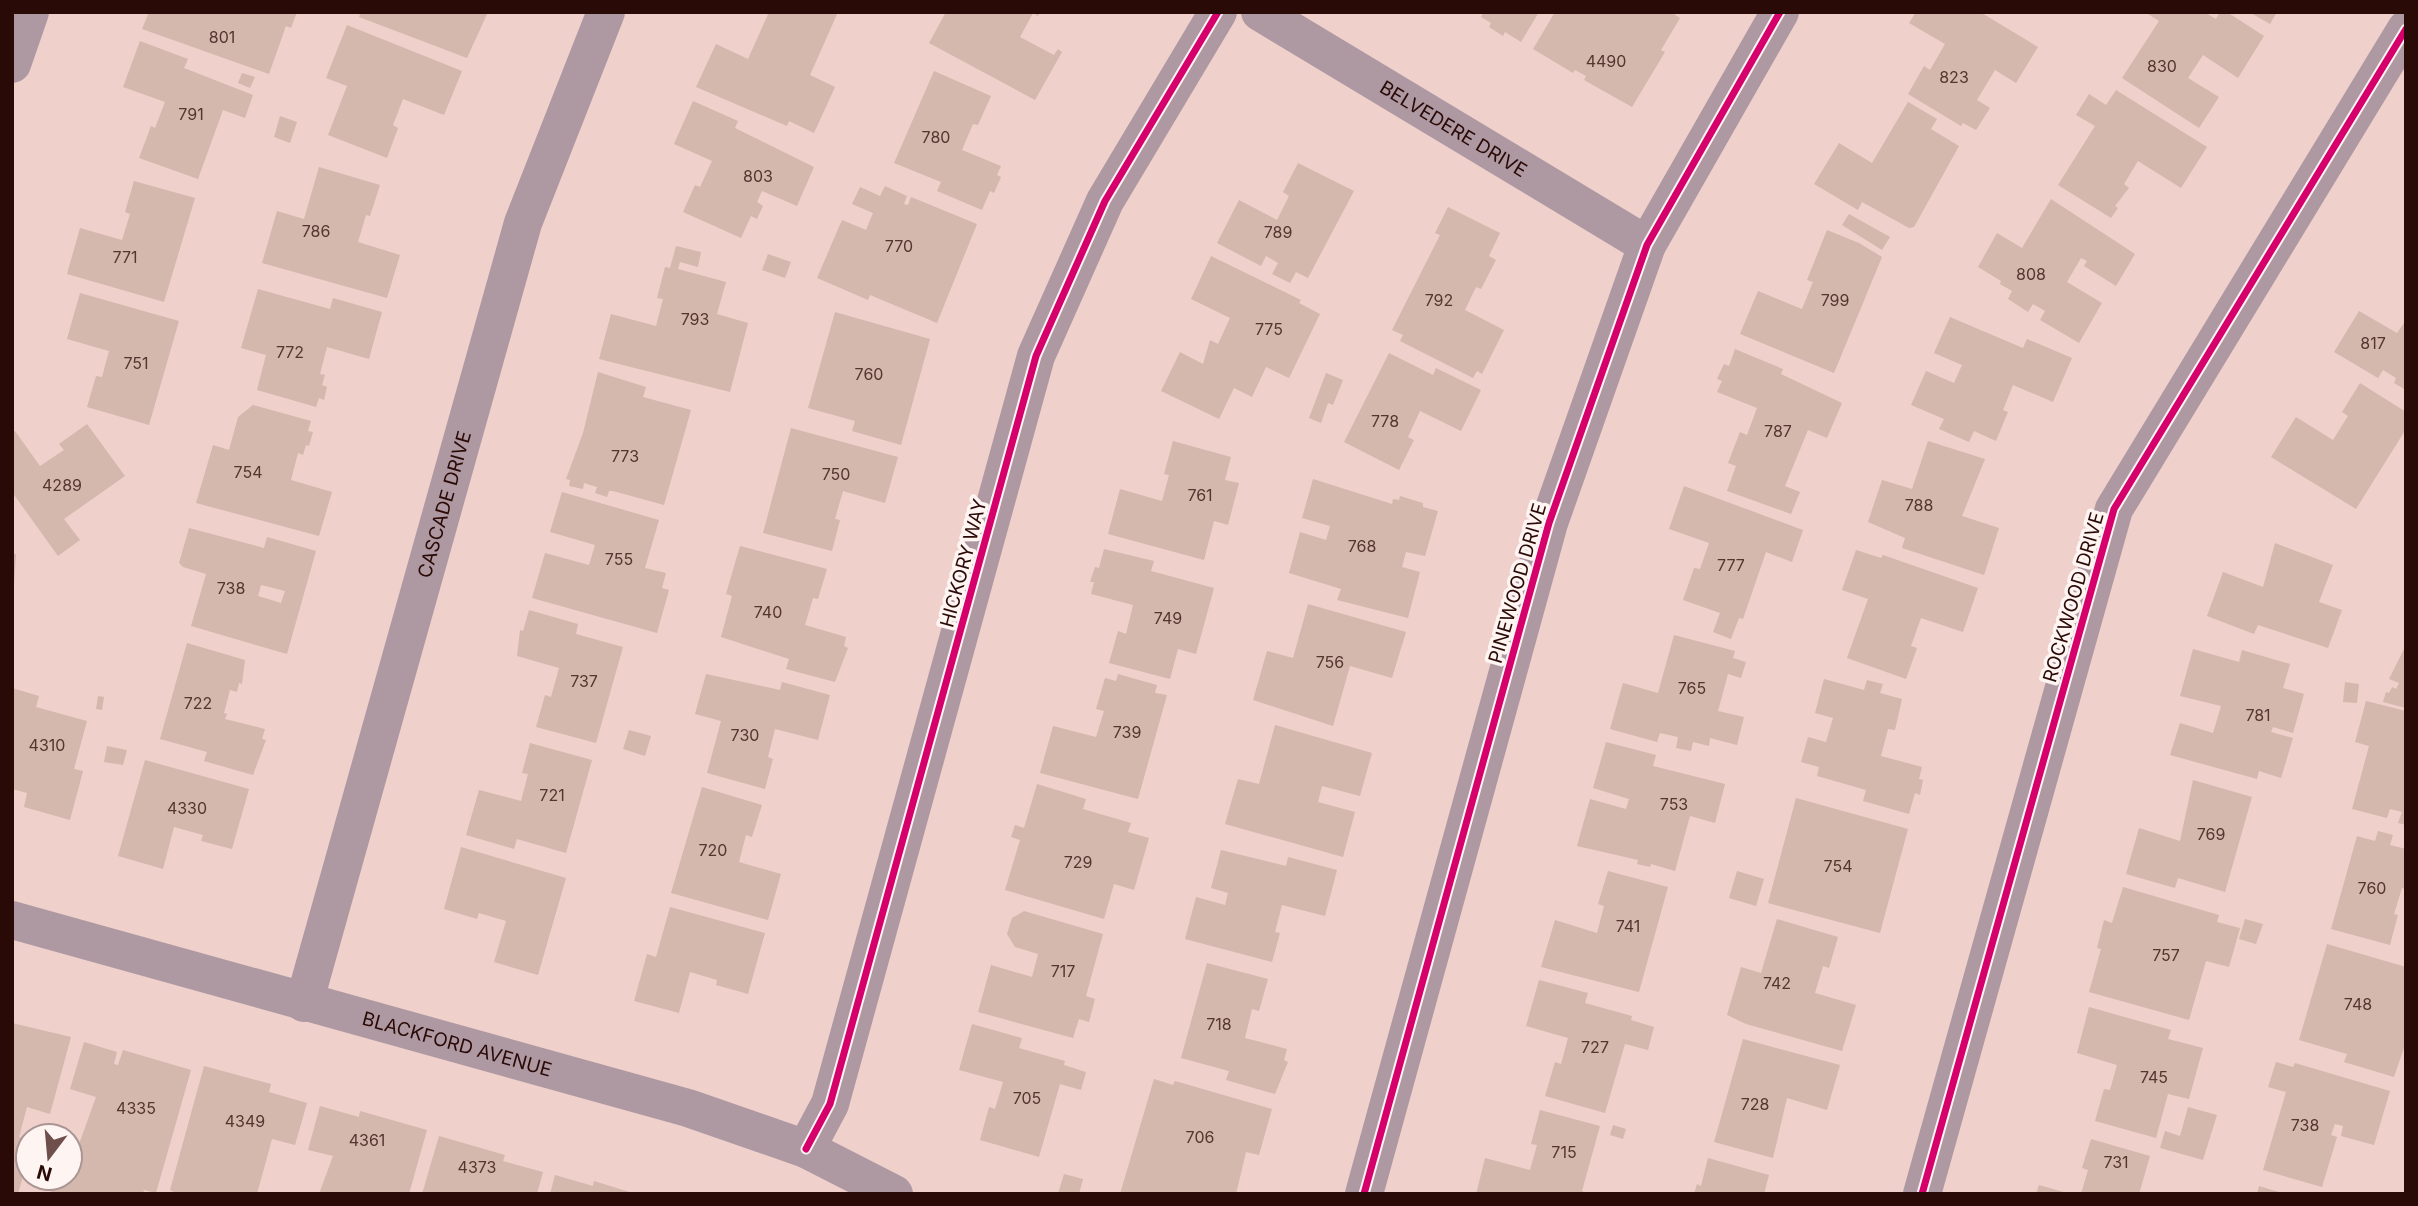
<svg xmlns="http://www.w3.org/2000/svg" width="2418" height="1206" font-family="Inter,sans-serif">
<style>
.building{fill:#d4b7ad;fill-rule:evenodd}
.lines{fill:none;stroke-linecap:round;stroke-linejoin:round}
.street{stroke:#ae99a3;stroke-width:38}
.cycleway-casing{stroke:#fef4f2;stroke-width:11}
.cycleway{stroke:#d6006c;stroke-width:7}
.labels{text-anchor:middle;stroke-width:7;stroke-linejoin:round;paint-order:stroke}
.number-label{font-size:16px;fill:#543530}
.street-label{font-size:19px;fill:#2a0a06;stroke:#fef4f2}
</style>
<rect width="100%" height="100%" fill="#efd0cb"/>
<!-- building -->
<path class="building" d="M149 12H297L291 28 286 26 269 74 142 29Z
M361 12H488L467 58 359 17Z
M769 12H838L810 75 835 87 814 133 789 121 787 126 696 87 716 44 748 59Z
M946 12H1040L1038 16 1033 13 1020 37 1054 55 1058 49 1062 52 1035 100 929 43Z
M1484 12H1539L1521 42 1505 32 1503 36 1489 27 1491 23 1481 17Z
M1555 12H1671L1680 18 1661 50 1665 52 1632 107 1584 80 1586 76 1575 70 1573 73 1533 49Z
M1916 12H1980L2038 47 2016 83 1995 70 1977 100 1990 108 1976 130 1963 123 1961 126 1908 94 1924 66 1930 70 1945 44 1909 23Z
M2145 12H2204L2216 19 2220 12H2227L2264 36 2238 78 2203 55 2188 78 2219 97 2199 128 2122 78 2159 21Z
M2249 12H2277L2270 24Z
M347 25 462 71 444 115 403 99 393 125 398 128 387 158 328 135 347 86 326 78Z
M140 41 188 59 184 68 253 95 245 118 223 110 198 179 139 158 151 126 155 128 165 102 123 87Z
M934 71 991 96 978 125 973 124 962 150 1001 166 997 175 1001 177 994 193 990 191 982 210 937 191 941 182 894 163Z
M242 73 255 77 250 88 238 83Z
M2116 90 2207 147 2181 188 2138 161 2124 184 2129 188 2115 206 2118 208 2111 218 2058 185 2095 126 2076 115 2089 94 2106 105Z
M693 101 738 121 735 128 814 167 797 206 762 191 757 202 763 206 757 219 751 216 741 238 683 212 695 185 700 187 712 161 674 144Z
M1908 102 1937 119 1931 129 1959 146 1914 227 1909 228 1862 202 1858 210 1814 184 1839 143 1872 163Z
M280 116 297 122 290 143 274 137Z
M1298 163 1354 191 1308 278 1296 272 1290 283 1272 274 1278 263 1266 256 1261 266 1217 243 1239 200 1277 220 1289 196 1283 192Z
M319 167 380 185 370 216 366 215 358 242 400 255 387 298 262 263 277 211 304 219Z
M134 181 195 198 164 302 67 274 80 228 122 240 130 214 125 212Z
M885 186 907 196 904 204 908 205 911 197 977 224 937 323 870 295 868 300 817 278 842 220 866 230 873 213 852 204 860 187 880 196Z
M2051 199 2135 254 2116 286 2084 266 2087 261 2081 258 2067 282 2102 303 2079 343 2040 320 2045 311 2033 304 2028 312 2008 299 2012 291 2000 284 2001 281 1978 267 1997 233 2022 248Z
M1448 207 1500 233 1489 256 1496 260 1481 289 1476 287 1465 310 1504 330 1482 374 1477 371 1473 378 1400 341 1403 335 1392 330 1440 235 1435 233Z
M1849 214 1890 237 1882 250 1842 225Z
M1827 230 1859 243 1882 257 1834 373 1740 334 1758 291 1802 309 1813 282 1807 280Z
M676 246 701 252 698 267 680 262 678 269 726 282 717 314 748 323 730 392 599 359 611 314 656 326 663 299 657 298 665 267 670 268Z
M768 254 791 262 785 278 762 270Z
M1211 256 1301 300 1299 303 1320 314 1289 378 1266 367 1252 397 1234 388 1219 419 1161 391 1180 352 1203 364 1210 340 1218 344 1230 318 1191 299Z
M258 289 330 309 333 298 382 312 369 359 327 347 320 374 325 375 322 385 327 387 324 400 319 398 316 407 257 390 266 355 241 348Z
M80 293 179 321 149 425 87 407 96 376 102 377 109 351 67 339Z
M2359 311 2397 333 2406 320V390L2394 383 2396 378 2383 370 2378 378 2334 352Z
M835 312 930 339 901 445 852 431 855 421 808 408Z
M1950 317 2023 348 2027 339 2072 358 2053 402 2013 385 2003 410 2008 412 1996 441 1974 431 1969 442 1939 429 1944 419 1911 405 1926 371 1954 383 1962 365 1934 353Z
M1735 349 1783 369 1781 374 1842 403 1827 438 1808 430 1785 486 1800 492 1791 514 1727 491 1736 466 1728 463 1740 432 1747 435 1757 408 1717 392 1722 381 1717 379 1724 364 1729 366Z
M1389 353 1433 375 1436 368 1481 390 1461 431 1420 411 1408 437 1414 440 1399 470 1344 442Z
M598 372 646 387 643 397 691 410 664 505 613 491H609L607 497 595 493 597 487 584 483 583 489 569 486 570 480 566 479 583 433Z
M1326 373 1343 380 1333 405 1328 403 1321 423 1309 418Z
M2360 383 2406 412V429L2356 509 2271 457 2296 417 2333 440 2348 416 2342 412Z
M253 405 311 421 308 431 313 432 309 446 306 445 303 455 298 453 291 480 332 492 319 536 196 503 213 445 229 450 238 417Z
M87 424 125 476 64 519 80 540 58 556 12 492V433L15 431 40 466 64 450 59 444Z
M791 428 898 457 885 503 843 491 835 519 840 520 832 551 763 533Z
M1173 441 1231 457 1225 480 1239 483 1228 525 1214 521 1204 560 1108 534 1120 489 1162 501 1169 475 1164 474Z
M1928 441 1985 459 1962 516 1999 528 1984 575 1902 548 1905 538 1868 522 1882 480 1912 489Z
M1313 479 1392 504 1393 499 1399 500 1400 496 1423 503V507L1438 511 1425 556 1406 552 1402 567 1420 572 1408 618 1337 600 1341 589 1289 573 1300 532 1326 540 1330 526 1302 518Z
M1684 486 1803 530 1792 562 1766 552 1743 619 1739 618 1731 639 1713 632 1720 613 1683 600 1694 568 1700 569 1709 543 1669 529Z
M562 492 659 520 645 568 666 573 662 588 669 590 657 633 532 598 545 553 589 565 595 545 550 532Z
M189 528 264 548 267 537 316 551 287 654 191 626 206 574 183 567 179 563ZM261 585 285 591 281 603 258 596Z
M2275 543 2333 565 2319 602 2342 610 2328 648 2258 625 2254 634 2207 616 2223 572 2263 587Z
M740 546 827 569 818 599 813 598 805 625 846 637 844 646 848 648 835 682 786 669 789 659 721 637 732 596 726 594Z
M1104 549 1154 561 1151 571 1214 588 1196 654 1178 649 1170 679 1109 663 1118 631 1126 634 1133 605 1091 594 1094 582H1090L1095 567 1099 568Z
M1856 550 1881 558 1883 555 1978 588 1963 632 1921 618 1911 646 1917 648 1906 679 1847 658 1868 599 1842 590Z
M12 554H16L14 584H12Z
M1308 604 1406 632 1392 678 1350 666 1333 726 1253 700 1267 651 1293 658Z
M529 610 578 624 576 634 623 647 596 743 536 727 545 695 551 697 559 668 517 656 520 630 523 631Z
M1674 635 1735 651 1733 658 1746 662 1741 678 1728 674 1718 711 1744 717 1737 745 1710 738 1709 746 1693 742 1691 751 1676 748 1678 737 1660 733 1657 742 1610 729 1623 683 1658 693Z
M187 643 245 660 242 684 239 683 237 692 230 690 224 713 227 714 225 719 265 729 262 739 266 740 253 775 204 761 207 752 160 739Z
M2406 645V708L2383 702 2386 692 2389 693 2392 687 2396 689 2399 683 2389 679Z
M2193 649 2239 662 2242 650 2290 664 2283 688 2304 694 2293 733 2273 727 2271 732 2293 738 2281 778 2259 771 2257 779 2170 755 2180 723 2213 733 2221 706 2180 696Z
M706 674 780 690 782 682 830 695 818 740 775 729 768 757 773 759 765 789 707 773 721 721 695 714Z
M1118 674 1157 685 1155 693 1167 695 1138 799 1040 773 1053 726 1096 737 1104 711 1096 709 1105 678 1116 681Z
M1824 679 1864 690 1867 680 1883 684 1880 693 1902 699 1895 730 1888 729 1881 756 1922 767 1919 779 1923 780 1920 795 1915 793 1909 814 1863 801 1866 790 1817 776 1819 767 1801 762 1808 737 1826 742 1833 718 1815 713Z
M2345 682 2359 684 2357 703 2343 702Z
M12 688 39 696 36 707 87 721 74 769 83 771 70 820 24 807 27 793 12 789Z
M98 696 104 697 102 710 96 709Z
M2366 701 2406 711V825L2398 823 2402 812 2390 809 2387 818 2352 809 2369 746 2355 742Z
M1275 725 1372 753 1360 796 1322 786 1318 802 1355 812 1343 857 1225 824 1238 779 1259 784Z
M629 730 651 736 645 756 623 749Z
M1606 742 1656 755 1653 766 1725 784 1715 823 1690 816 1675 871 1651 864 1650 867 1637 864 1638 860 1577 846 1590 799 1626 809 1629 799 1593 788Z
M530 743 592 760 566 853 517 839 514 849 466 835 479 790 521 801 528 774 522 773Z
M107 746 127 750 123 765 104 762Z
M145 760 249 789 232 849 201 841 203 835 174 827 163 869 118 856Z
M2193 780 2252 797 2225 892 2178 878 2175 888 2126 874 2139 828 2180 841Z
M1037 784 1086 799 1083 809 1131 823 1128 832 1149 838 1134 890 1114 884 1104 919 1005 890 1020 840 1011 837 1015 825 1024 828Z
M702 787 762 805 752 837 746 835 739 862 781 874 768 920 671 893Z
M1796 798 1908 829 1880 933 1768 903Z
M2378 831 2393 835 2390 845 2406 849V889L2402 888 2394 914 2398 915 2390 945 2331 929 2357 836 2375 841Z
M461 847 566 878 538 975 494 962 506 921 479 913 477 919 444 909Z
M1221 850 1286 866 1288 857 1337 870 1325 916 1282 905 1275 932 1280 933 1272 962 1185 939 1196 897 1225 905 1228 893 1211 888Z
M1608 871 1668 887 1639 992 1541 967 1555 920 1597 933 1604 906 1598 904Z
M1737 871 1764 879 1756 906 1729 898Z
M2123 887 2219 915 2217 922 2240 928 2229 967 2206 961 2189 1020 2089 992 2101 949 2097 948 2104 920 2112 923Z
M670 907 765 933 748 994 716 985 717 980 690 972 679 1013 634 1001 647 954 656 957Z
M1024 911 1103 934 1086 996 1095 999 1089 1022 1079 1019 1073 1038 978 1012 991 965 1032 977 1038 954 1015 947 1007 934 1012 918Z
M1777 919 1838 937 1829 968 1823 966 1815 993 1856 1005 1842 1051 1746 1024 1727 1015 1741 967 1761 973Z
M2245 919 2263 924 2256 944 2239 939Z
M2327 944 2406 967V1042L2394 1077 2344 1062 2347 1054 2299 1040Z
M1207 963 1268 979 1259 1011 1252 1009 1245 1038 1287 1049 1284 1060 1288 1062 1275 1094 1226 1080 1229 1071 1181 1058Z
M1539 980 1588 993 1585 1003 1632 1016 1631 1020 1654 1027 1648 1050 1625 1044 1605 1113 1545 1096 1555 1062 1561 1064 1568 1038 1526 1026Z
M2089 1007 2171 1030 2168 1039 2203 1048 2189 1099 2168 1094 2156 1138 2095 1121 2104 1089 2110 1090 2117 1065 2077 1053Z
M12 1023 71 1037 50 1114 27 1107 19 1137 28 1140V1159L18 1194H12Z
M972 1024 1022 1038 1019 1048 1065 1061 1064 1065 1086 1072 1081 1090 1060 1084 1039 1157 980 1140 989 1107 995 1109 1003 1082 959 1070Z
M1743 1039 1840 1065 1827 1110 1787 1098 1773 1158 1714 1142Z
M84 1042 117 1052 114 1064 118 1065 123 1050 191 1070 156 1193 144 1190 143 1194H50L55 1178H70V1145L78 1147 96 1097 70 1089Z
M2276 1062 2293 1067 2295 1063 2390 1091 2374 1145 2341 1136 2343 1126 2335 1124 2331 1135 2337 1137 2322 1187 2263 1170 2286 1092 2268 1087Z
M204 1066 271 1084 269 1092 307 1103 295 1145 272 1139 257 1194H178L170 1190Z
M1154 1079 1173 1085 1175 1081 1272 1109 1259 1155 1246 1152 1236 1194H1120Z
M320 1106 359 1117 360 1111 427 1130 409 1194H319L333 1156 308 1150Z
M2188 1107 2217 1115 2203 1160 2160 1148 2165 1131 2180 1136Z
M1540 1110 1600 1126 1582 1191 1588 1194H1476L1485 1158 1530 1170 1537 1145 1531 1144Z
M1613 1125 1626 1129 1623 1139 1610 1135Z
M439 1136 505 1155 503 1161 543 1172 537 1194H422Z
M2091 1139 2150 1156 2139 1194H2081L2088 1170 2082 1168Z
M1708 1158 1769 1175 1764 1194H1694L1697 1184 1701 1186Z
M1064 1174 1083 1179 1079 1194H1058Z
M555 1175 593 1186 594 1181 636 1194H550Z
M2039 1185 2067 1193V1194H2036Z
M2259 1186 2282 1193V1194H2257Z"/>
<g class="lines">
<!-- street -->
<g class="street">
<path id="s1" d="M1260 12 1647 245"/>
<path d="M12 64 30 12"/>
<path id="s2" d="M12 920 688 1108 806 1149 894 1194"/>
<path id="s3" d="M304 1003 523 223 606 12"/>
<path d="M806 1149 830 1104 1036 356 1105 201 1218 12"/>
<path d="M1364 1194 1549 523 1647 245 1780 12"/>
<path d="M1922 1194 2114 509 2406 29"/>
</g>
<defs>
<path id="cycleway" d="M806 1149 830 1104 1036 356 1105 201 1218 12
M1364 1194 1549 523 1647 245 1780 12
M1922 1194 2114 509 2406 29"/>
</defs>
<!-- cycleway casing -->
<use href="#cycleway" class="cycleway-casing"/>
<!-- cycleway -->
<use href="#cycleway" class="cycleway"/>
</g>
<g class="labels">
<!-- number labels -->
<g class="number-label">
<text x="222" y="43">801</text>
<text x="1606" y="67">4490</text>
<text x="2162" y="72">830</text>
<text x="1954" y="83">823</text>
<text x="191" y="120">791</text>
<text x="936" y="143">780</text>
<text x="758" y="182">803</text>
<text x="316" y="237">786</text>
<text x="1278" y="238">789</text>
<text x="899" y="252">770</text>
<text x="125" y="263">771</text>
<text x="2031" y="280">808</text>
<text x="1439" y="306">792</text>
<text x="1835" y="306">799</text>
<text x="695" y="325">793</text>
<text x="1269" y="335">775</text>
<text x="2373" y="349">817</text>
<text x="290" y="358">772</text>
<text x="136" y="369">751</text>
<text x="869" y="380">760</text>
<text x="1385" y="427">778</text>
<text x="1778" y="437">787</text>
<text x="625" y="462">773</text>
<text x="248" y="478">754</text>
<text x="836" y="480">750</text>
<text x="62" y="491">4289</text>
<text x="1200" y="501">761</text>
<text x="1919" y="511">788</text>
<text x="1362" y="552">768</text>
<text x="619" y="565">755</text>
<text x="1731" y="571">777</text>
<text x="231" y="594">738</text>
<text x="768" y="618">740</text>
<text x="1168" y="624">749</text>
<text x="1330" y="668">756</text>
<text x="584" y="687">737</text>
<text x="1692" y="694">765</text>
<text x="198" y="709">722</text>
<text x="2258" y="721">781</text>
<text x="1127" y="738">739</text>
<text x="745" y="741">730</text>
<text x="47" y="751">4310</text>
<text x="552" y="801">721</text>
<text x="1674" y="810">753</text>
<text x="187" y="814">4330</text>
<text x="2211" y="840">769</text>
<text x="713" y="856">720</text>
<text x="1078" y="868">729</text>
<text x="1838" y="872">754</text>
<text x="2372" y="894">760</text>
<text x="1628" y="932">741</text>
<text x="2166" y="961">757</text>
<text x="1063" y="977">717</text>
<text x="1777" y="989">742</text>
<text x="2358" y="1010">748</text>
<text x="1219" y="1030">718</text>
<text x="1595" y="1053">727</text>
<text x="2154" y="1083">745</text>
<text x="1027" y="1104">705</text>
<text x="1755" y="1110">728</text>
<text x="136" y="1114">4335</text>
<text x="245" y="1127">4349</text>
<text x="2305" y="1131">738</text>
<text x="1200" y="1143">706</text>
<text x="367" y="1146">4361</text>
<text x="1564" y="1158">715</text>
<text x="2116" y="1168">731</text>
<text x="477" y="1173">4373</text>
</g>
<!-- street labels -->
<g class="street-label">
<text dy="7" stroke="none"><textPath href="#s1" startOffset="226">BELVEDERE DRIVE</textPath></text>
<text dy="7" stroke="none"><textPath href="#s3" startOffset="518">CASCADE DRIVE</textPath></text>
<text transform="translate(963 563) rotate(-75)" y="7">HICKORY WAY</text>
<text transform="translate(1517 583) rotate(-74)" y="7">PINEWOOD DRIVE</text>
<text transform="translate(2073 597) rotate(-74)" y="7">ROCKWOOD DRIVE</text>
<text dy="7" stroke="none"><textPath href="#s2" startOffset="462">BLACKFORD AVENUE</textPath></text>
</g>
</g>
<!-- border -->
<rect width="2418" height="1206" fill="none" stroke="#2a0a06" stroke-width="28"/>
<!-- north arrow -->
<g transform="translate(49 1157) rotate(196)"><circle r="33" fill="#fef4f2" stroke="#a99694" stroke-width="2"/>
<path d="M0-5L12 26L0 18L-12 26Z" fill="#6f4f4b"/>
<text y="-10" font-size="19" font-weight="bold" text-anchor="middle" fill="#2a0a06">N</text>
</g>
</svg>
